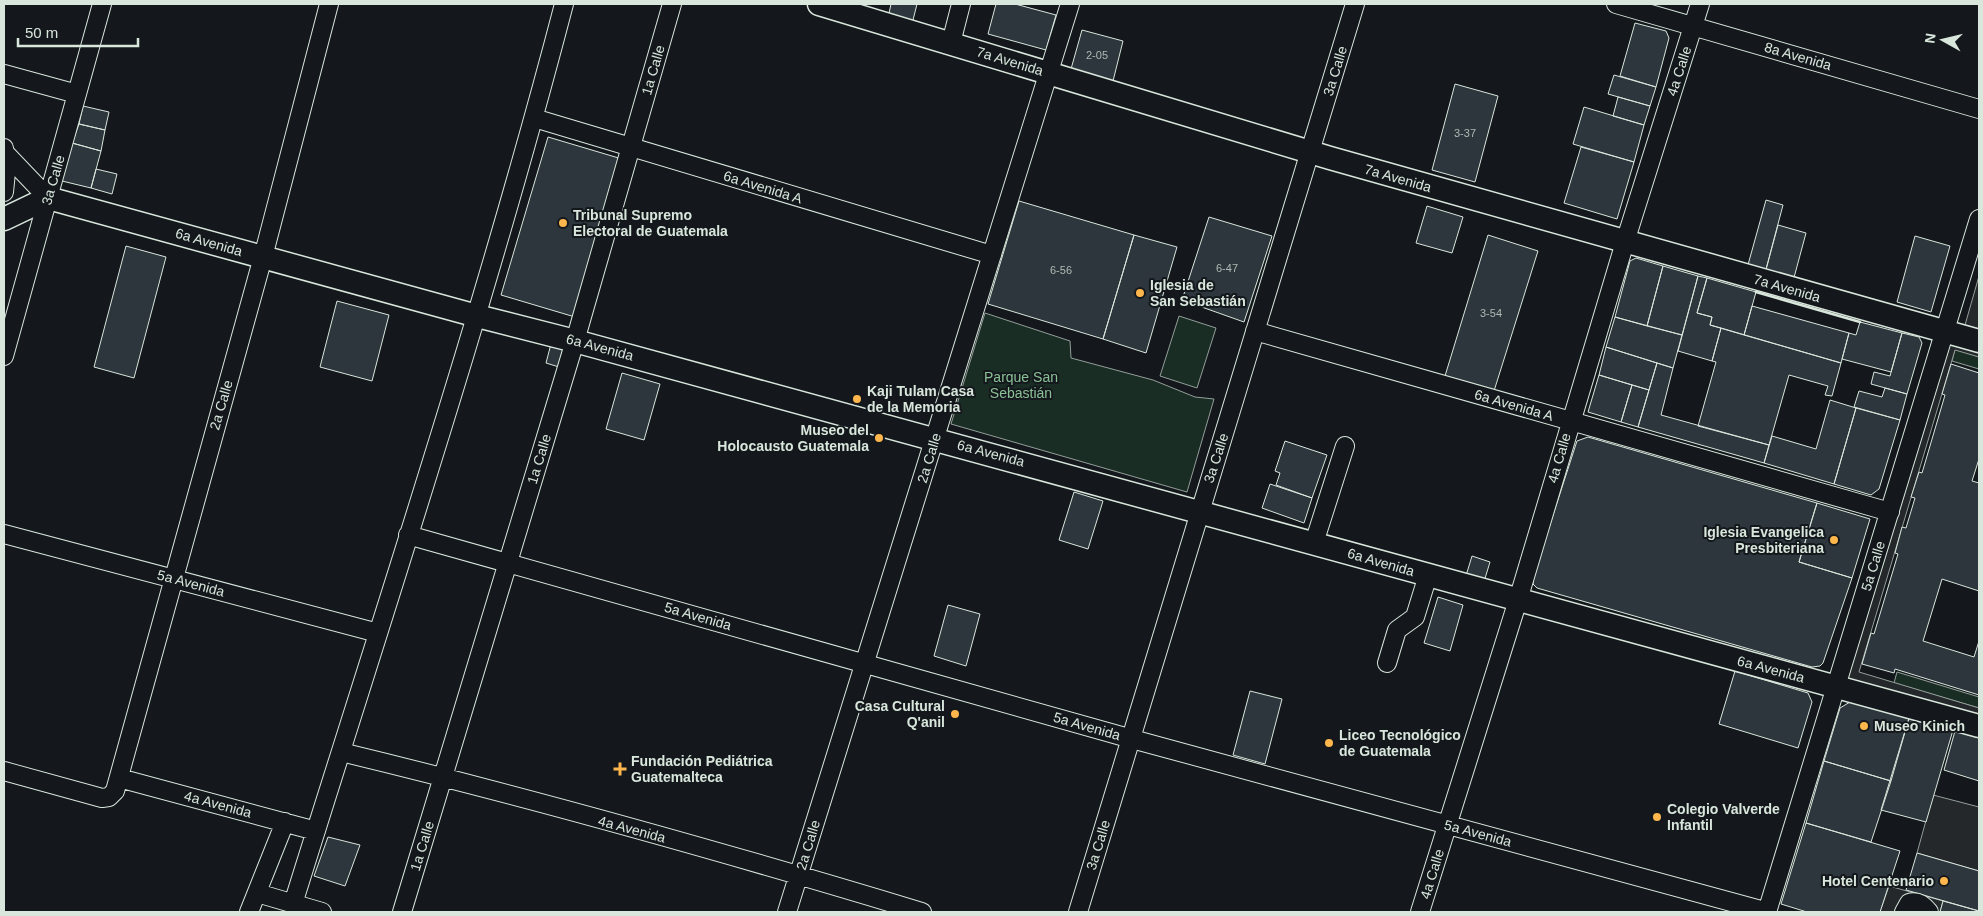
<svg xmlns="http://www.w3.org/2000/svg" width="1983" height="916" font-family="Helvetica,sans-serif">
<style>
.green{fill:#1a2d24;stroke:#939e99}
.parking{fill:#24282b;stroke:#939e99}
.building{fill:#2c363c;stroke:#d8e6dc}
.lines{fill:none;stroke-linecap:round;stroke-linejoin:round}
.minor-casing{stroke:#d8e6dc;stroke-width:20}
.major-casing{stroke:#d8e6dc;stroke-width:25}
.minor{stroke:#14181c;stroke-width:18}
.major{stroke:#14181c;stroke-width:22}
.wall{stroke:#d8e6dc;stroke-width:2.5}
.poi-dot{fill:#ffb74d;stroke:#14181c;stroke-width:2}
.labels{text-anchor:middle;stroke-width:4;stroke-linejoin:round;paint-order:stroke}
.number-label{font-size:11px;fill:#adbab4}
.street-label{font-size:14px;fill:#d8e6dc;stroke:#14181c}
.poi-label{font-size:14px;font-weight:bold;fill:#d8e6dc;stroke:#14181c;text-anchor:start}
.park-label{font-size:14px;fill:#8ac095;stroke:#14181c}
</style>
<rect width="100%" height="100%" fill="#14181c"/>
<!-- green -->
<path class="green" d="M985 313 1070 341 1071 358 1153 380 1195 397 1214 399 1187 492 951 424Z
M1179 316 1216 328 1197 388 1160 376Z
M1955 349 1979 357V369L1952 361Z
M1897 672 1979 697V708L1894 683Z"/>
<!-- parking -->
<path class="parking" d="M1979 276V329L1965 325Z
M1950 343 1979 349V357L1955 350 1859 672 1979 708V723L1851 686 1846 677Z
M1933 795 1979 807V871L1917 853Z
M1889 886 1943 901 1940 912H1880Z"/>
<!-- building -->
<path class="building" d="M891 4H917L912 24 888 18Z
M996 4H1015L1056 15 1046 50 988 34Z
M1635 23 1666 31 1669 38 1656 87 1620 76Z
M1082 30 1123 41 1113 81 1071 69Z
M1614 75 1656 87 1650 106 1608 94Z
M1455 84 1498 96 1475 182 1432 170Z
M1618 97 1650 106 1644 125 1613 116Z
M83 106 109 112 105 130 79 124Z
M1584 107 1644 125 1634 162 1573 144Z
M79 124 105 130 101 151 72 143Z
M548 137 622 159 575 317 501 295Z
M72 143 101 151 91 188 62 181Z
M1581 147 1634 162 1617 219 1564 203Z
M96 169 117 174 112 194 91 188Z
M1766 200 1783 205 1764 277 1746 272Z
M1019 201 1134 235 1103 339 988 304Z
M1427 206 1463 217 1452 253 1416 243Z
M1209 217 1272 236 1244 322 1182 300Z
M1778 225 1806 233 1792 285 1764 277Z
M1134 235 1177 247 1146 353 1103 339Z
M1488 235 1538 251 1494 391 1445 376Z
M1915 236 1950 246 1931 312 1897 302Z
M126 246 166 257 134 378 94 367Z
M1636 258 1663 266 1647 326 1615 317 1630 261Z
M1663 266 1698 276 1682 335 1647 326Z
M1698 276 1707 278 1697 313 1712 317 1710 325 1721 328 1712 361 1678 351Z
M1707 278 1756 292 1744 335 1710 325 1712 317 1697 313Z
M337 301 389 315 372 381 320 367Z
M1752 306 1849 333 1841 363 1744 335Z
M1615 317 1682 335 1673 368 1606 347Z
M1860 322 1902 333 1891 372 1842 359 1849 333 1856 335Z
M1721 328 1841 363 1832 396 1825 395 1828 386 1789 375 1769 445 1698 426 1716 362 1712 361Z
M1902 333 1919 337 1922 343 1907 394 1871 384 1874 372 1890 376Z
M552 340 565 343 559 367 546 363Z
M1606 347 1657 363 1649 390 1599 375Z
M1657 363 1673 368 1661 415 1769 445 1764 463 1638 427Z
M1951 364 1979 373V459L1972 481 1979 483V591L1942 579 1923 641 1974 657 1979 641V695L1895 669 1894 673 1862 664 1871 633 1874 634 1898 554 1895 553 1902 527 1906 528 1915 498 1911 497 1919 472 1922 473 1945 395 1942 394Z
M622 373 660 384 644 440 606 429Z
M1599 375 1632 385 1621 422 1588 412Z
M1632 385 1649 390 1638 427 1621 422Z
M1885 388 1907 394 1900 420 1854 407 1859 391 1882 397Z
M1830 400 1856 408 1834 484 1764 463 1772 436 1816 449Z
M1856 408 1900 420 1879 489 1871 495 1834 484Z
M1588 437 1817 503 1799 562 1852 578 1823 663 1820 666 1812 667 1537 588 1533 584V577L1577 441Z
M1285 441 1327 455 1312 498 1276 485 1280 473 1275 471Z
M1270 484 1312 498 1304 523 1262 508Z
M1074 492 1103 501 1088 549 1059 540Z
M1817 503 1870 519 1852 578 1799 562Z
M1472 556 1490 562 1483 585 1465 579Z
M1438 597 1463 605 1450 651 1424 643Z
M948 605 980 614 966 666 934 656Z
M1735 671 1808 693 1812 702 1798 748 1719 724Z
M1250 691 1282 699 1265 764 1233 755Z
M1850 702 1909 718 1891 781 1824 761 1840 708Z
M1909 718 1953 730 1926 822 1881 810Z
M1955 731 1979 738V781L1944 770Z
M1824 761 1891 781 1871 842 1806 823Z
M1806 823 1900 851 1880 912H1807L1781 904Z
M328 837 360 845 345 886 314 876Z
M1917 853 1979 871V911L1906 890Z
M1943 901 1979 911V912H1940Z"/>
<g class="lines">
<defs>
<path id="minor" d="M1616 4 1979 109
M951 43 961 4
M4 74 77 94
M534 118 992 255
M6 154 48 198
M4 192 6 172 4 148
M1255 331 1890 512
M4 356 102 4
M4 534 378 633
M408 535 1132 739 1768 912
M1314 543 1345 446
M1387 663 1397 630 1415 617 1428 575
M341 752C536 799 730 854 922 912
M4 771 102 798 109 797 115 791 263 257 329 4
M119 778 316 831
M257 893 322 912
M293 904C386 605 485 307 564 4
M249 912 285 822
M402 912 575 341 672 4
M787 912 1070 4
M1078 912 1355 4
M1420 912 1518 600 1625 242 1700 4
M1767 912 1979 219
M1904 912 1909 903C1918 900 1924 906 1929 912"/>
<path id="major" d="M819 4 1330 158 1979 341
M4 219 48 198 477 316 575 341C1044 466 1511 598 1979 726"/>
</defs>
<!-- minor casing -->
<use href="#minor" class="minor-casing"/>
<!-- major casing -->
<use href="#major" class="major-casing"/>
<!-- minor -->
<use href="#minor" class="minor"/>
<!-- major -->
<use href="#major" class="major"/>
<!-- wall -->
<path class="wall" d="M1756 292 1860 322"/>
</g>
<!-- markers -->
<g class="poi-dot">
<circle cx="563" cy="223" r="5"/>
<circle cx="1140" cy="293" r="5"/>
<circle cx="857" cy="399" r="5"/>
<circle cx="879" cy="438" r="5"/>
<circle cx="1834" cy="540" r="5"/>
<circle cx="955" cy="714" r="5"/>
<circle cx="1864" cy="726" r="5"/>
<circle cx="1329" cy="743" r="5"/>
<path d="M617.5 761.5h5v5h5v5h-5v5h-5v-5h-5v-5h5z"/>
<circle cx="1657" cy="817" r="5"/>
<circle cx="1944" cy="881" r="5"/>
</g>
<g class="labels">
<!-- number labels -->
<g class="number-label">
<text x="1097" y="59">2-05</text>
<text x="1465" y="137">3-37</text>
<text x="1227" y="272">6-47</text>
<text x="1061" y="274">6-56</text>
<text x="1491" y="317">3-54</text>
</g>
<!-- street labels -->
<g class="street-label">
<text transform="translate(1798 56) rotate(16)" y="5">8a Avenida</text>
<text transform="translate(1010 61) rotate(17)" y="5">7a Avenida</text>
<text transform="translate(653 70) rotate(-74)" y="5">1a Calle</text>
<text transform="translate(1335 71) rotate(-73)" y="5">3a Calle</text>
<text transform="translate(1679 71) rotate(-72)" y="5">4a Calle</text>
<text transform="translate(1398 178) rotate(16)" y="5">7a Avenida</text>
<text transform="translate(53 180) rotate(-74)" y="5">3a Calle</text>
<text transform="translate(763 187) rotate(17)" y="5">6a Avenida A</text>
<text transform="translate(209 242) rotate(16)" y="5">6a Avenida</text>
<text transform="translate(1787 288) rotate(16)" y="5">7a Avenida</text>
<text transform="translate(600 347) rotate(15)" y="5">6a Avenida</text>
<text transform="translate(221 405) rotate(-74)" y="5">2a Calle</text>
<text transform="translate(1514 405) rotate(16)" y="5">6a Avenida A</text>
<text transform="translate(991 453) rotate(15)" y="5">6a Avenida</text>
<text transform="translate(929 458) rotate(-73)" y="5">2a Calle</text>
<text transform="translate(1216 458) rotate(-72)" y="5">3a Calle</text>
<text transform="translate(1559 458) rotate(-74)" y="5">4a Calle</text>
<text transform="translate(539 459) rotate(-73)" y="5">1a Calle</text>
<text transform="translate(1381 562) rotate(16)" y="5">6a Avenida</text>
<text transform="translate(1873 566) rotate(-73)" y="5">5a Calle</text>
<text transform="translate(191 583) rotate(15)" y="5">5a Avenida</text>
<text transform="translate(698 616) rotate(16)" y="5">5a Avenida</text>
<text transform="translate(1771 669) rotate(15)" y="5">6a Avenida</text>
<text transform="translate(1087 726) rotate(16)" y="5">5a Avenida</text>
<text transform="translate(218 804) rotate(15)" y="5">4a Avenida</text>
<text transform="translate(632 829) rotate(15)" y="5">4a Avenida</text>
<text transform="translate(1478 833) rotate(15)" y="5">5a Avenida</text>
<text transform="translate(808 845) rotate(-73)" y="5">2a Calle</text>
<text transform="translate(1098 845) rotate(-73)" y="5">3a Calle</text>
<text transform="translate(422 846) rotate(-73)" y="5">1a Calle</text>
<text transform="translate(1432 874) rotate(-73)" y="5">4a Calle</text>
</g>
<!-- poi labels -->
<g class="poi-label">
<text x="573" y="220">Tribunal Supremo<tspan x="573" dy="16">Electoral de Guatemala</tspan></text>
<text x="1150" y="290">Iglesia de<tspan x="1150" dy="16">San Sebastián</tspan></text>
<text x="867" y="396">Kaji Tulam Casa<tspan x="867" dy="16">de la Memoria</tspan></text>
<text x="869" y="435" text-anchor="end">Museo del<tspan x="869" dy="16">Holocausto Guatemala</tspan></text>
<text x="1824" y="537" text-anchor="end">Iglesia Evangelica<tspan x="1824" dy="16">Presbiteriana</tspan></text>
<text x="945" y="711" text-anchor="end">Casa Cultural<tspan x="945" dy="16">Q'anil</tspan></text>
<text x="1874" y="731">Museo Kinich</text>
<text x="1339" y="740">Liceo Tecnológico<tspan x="1339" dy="16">de Guatemala</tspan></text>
<text x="631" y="766">Fundación Pediátrica<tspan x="631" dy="16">Guatemalteca</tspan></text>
<text x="1667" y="814">Colegio Valverde<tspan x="1667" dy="16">Infantil</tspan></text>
<text x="1934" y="886" text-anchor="end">Hotel Centenario</text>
</g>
<!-- park labels -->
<g class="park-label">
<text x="1021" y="382">Parque San<tspan x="1021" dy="16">Sebastián</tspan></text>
</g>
</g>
<!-- border -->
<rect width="1983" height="916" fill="none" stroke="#d8e6dc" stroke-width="10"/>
<!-- north arrow -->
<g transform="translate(1943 40) rotate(278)" stroke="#14181c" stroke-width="4" paint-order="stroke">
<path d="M0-4L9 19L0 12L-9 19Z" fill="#d8e6dc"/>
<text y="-8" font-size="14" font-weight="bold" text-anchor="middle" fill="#d8e6dc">N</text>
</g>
<!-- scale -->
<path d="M18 38v8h120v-8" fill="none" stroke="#d8e6dc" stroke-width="2.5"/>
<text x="25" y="38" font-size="15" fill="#d8e6dc" stroke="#14181c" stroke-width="4" paint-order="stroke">50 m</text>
</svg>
